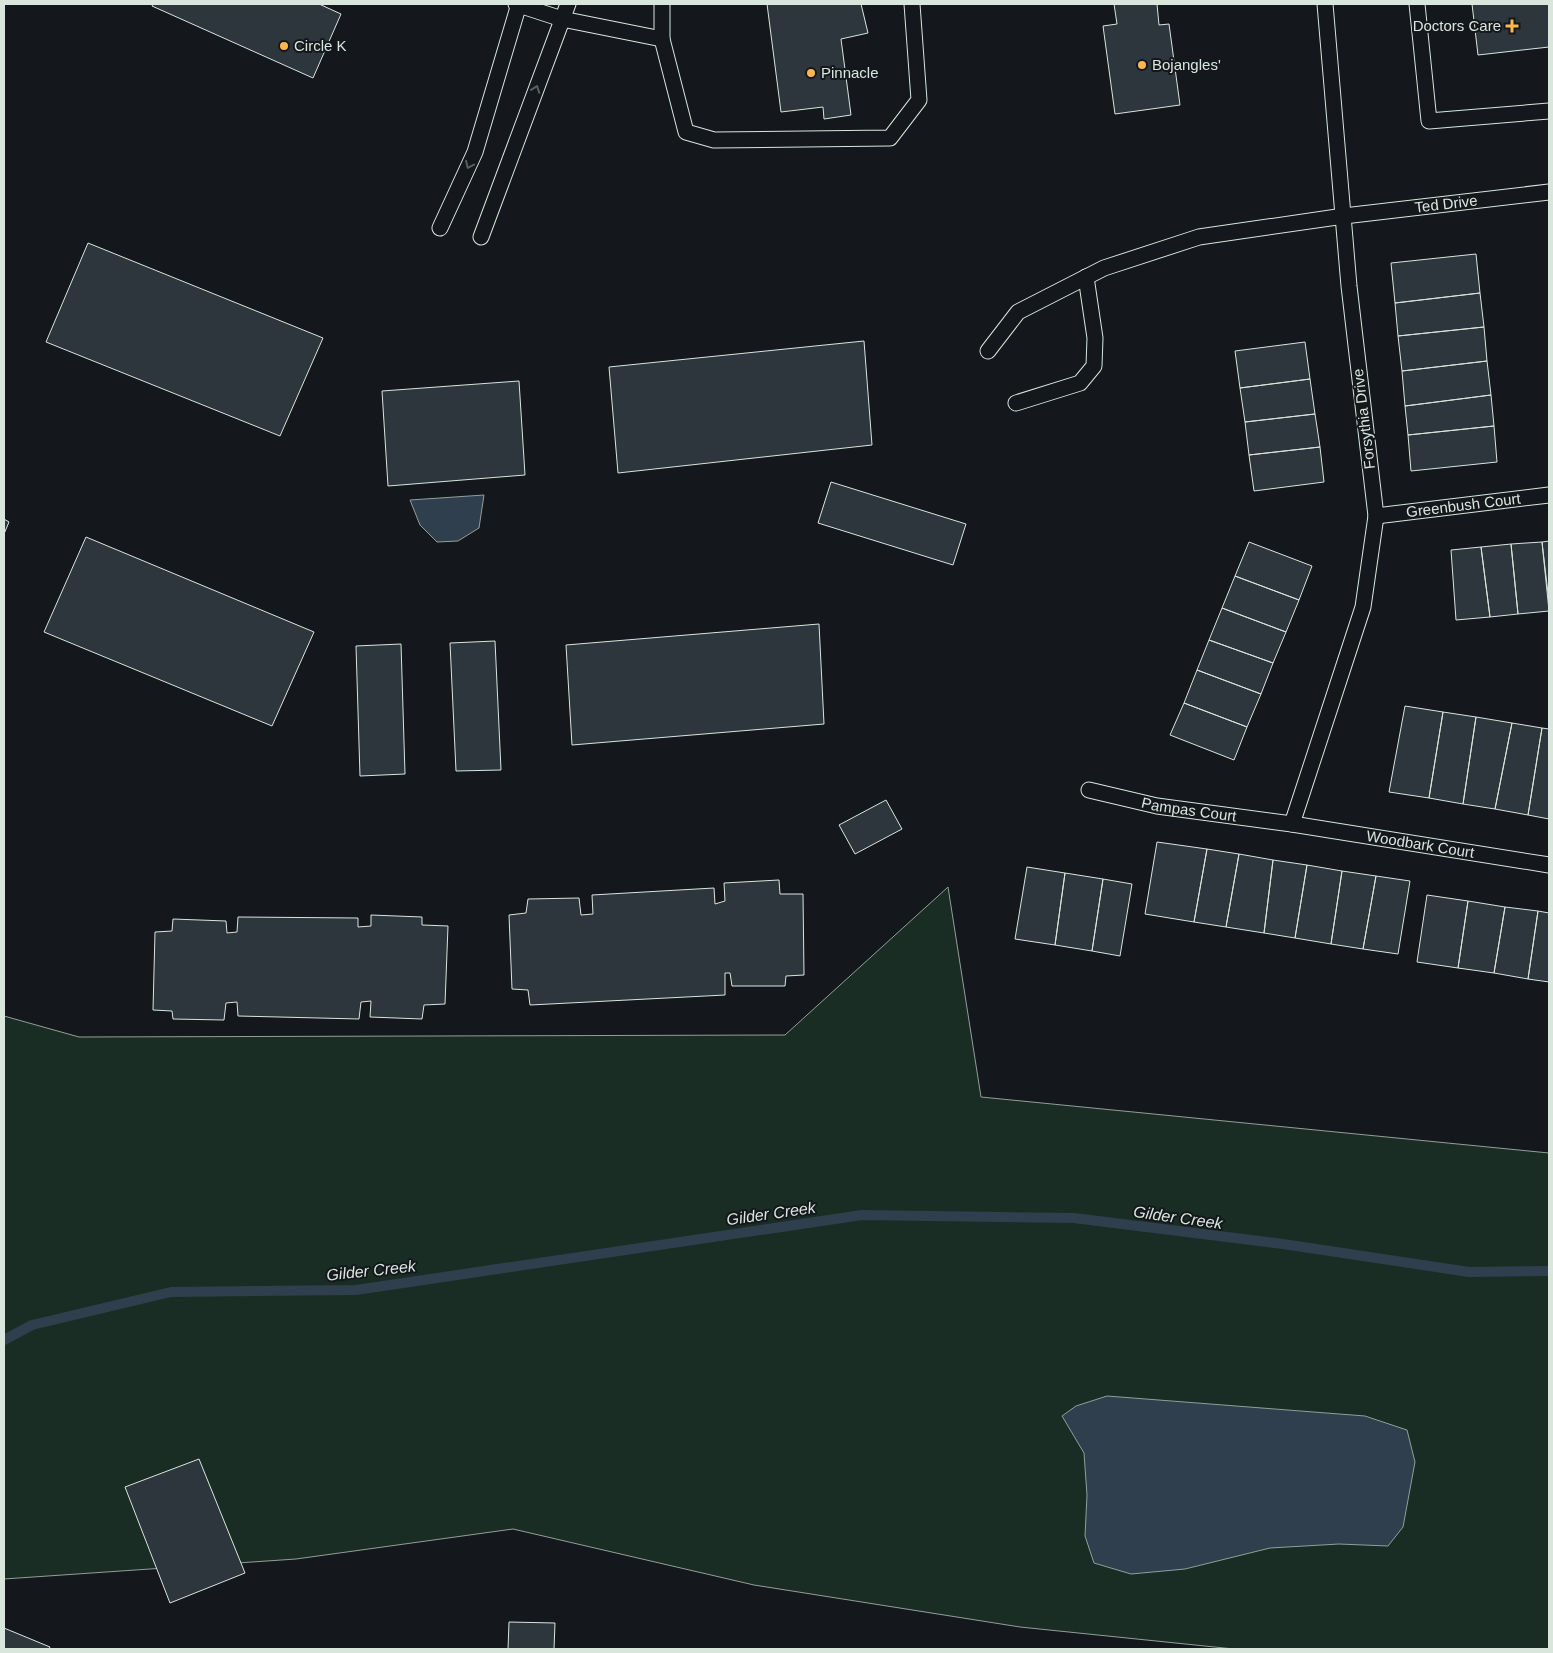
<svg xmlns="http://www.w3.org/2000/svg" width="1553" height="1653" font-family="Helvetica,sans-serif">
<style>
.green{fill:#1a2d24;stroke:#939e99}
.water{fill:#2f3f4d;stroke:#939e99}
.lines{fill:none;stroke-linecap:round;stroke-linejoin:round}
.stream{stroke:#2f3f4d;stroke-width:10}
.building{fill:#2c363c;stroke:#d8e6dc}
.lane-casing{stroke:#d8e6dc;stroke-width:17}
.lane{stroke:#14181c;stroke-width:15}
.oneway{stroke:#59605f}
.poi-dot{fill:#ffb74d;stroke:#14181c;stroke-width:2}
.labels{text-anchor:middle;stroke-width:4;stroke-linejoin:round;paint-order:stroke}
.poi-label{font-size:15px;fill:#d8e6dc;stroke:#14181c;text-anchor:start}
.street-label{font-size:15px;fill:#d8e6dc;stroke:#14181c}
.water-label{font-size:16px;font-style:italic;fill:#d8e6dc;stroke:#14181c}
</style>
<rect width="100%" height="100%" fill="#14181c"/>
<!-- green -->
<path class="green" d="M948 887 981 1097 1549 1153V1649H1234L1020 1627 754 1585 513 1529 296 1559 4 1579V1016L79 1037 785 1035Z"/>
<!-- water -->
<path class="water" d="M484 495 479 528 458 541 437 542 420 525 410 500Z
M1107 1396 1365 1416 1407 1430 1415 1462 1403 1527 1388 1546 1339 1544 1270 1548 1185 1569 1131 1574 1094 1563 1085 1536 1087 1495 1084 1453 1062 1416 1076 1406Z"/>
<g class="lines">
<!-- stream -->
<path class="stream" d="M4 1340 32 1325 171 1292 356 1290 862 1215 1074 1218 1283 1244 1469 1272 1549 1271"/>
</g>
<!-- building -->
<path class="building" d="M153 4H319L341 14 313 78 152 6Z
M767 4H861L868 33 841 39 851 115 824 119 823 107 781 112Z
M1114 4H1157L1159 25 1169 24 1180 105 1115 114 1103 26 1117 24Z
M1472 4H1549V47L1478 55Z
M88 243 323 338 280 436 46 342Z
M1476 254 1480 293 1395 303 1391 263Z
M1480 293 1484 327 1398 336 1395 303Z
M1484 327 1487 361 1402 371 1398 336Z
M864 341 872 445 618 473 609 367Z
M1305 342 1310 379 1240 388 1235 351Z
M1487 361 1491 395 1405 406 1402 371Z
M1310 379 1315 414 1245 422 1240 388Z
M519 381 525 475 388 486 382 391Z
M1491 395 1494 426 1408 435 1405 406Z
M1315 414 1320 447 1249 455 1245 422Z
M1494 426 1497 462 1411 471 1408 435Z
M1320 447 1324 482 1254 491 1249 455Z
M831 482 966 524 953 565 818 523Z
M4 519 9 522 4 534Z
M86 537 314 632 272 726 44 632Z
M1549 541V602L1542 542Z
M1249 542 1312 566 1299 600 1235 576Z
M1542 542 1549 611 1518 614 1511 544Z
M1511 544 1518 614 1490 617 1481 547Z
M1481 547 1490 617 1456 620 1451 550Z
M1235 576 1299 600 1286 632 1222 608Z
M1222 608 1286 632 1273 663 1209 640Z
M819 624 824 724 572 745 566 645Z
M1209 640 1273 663 1261 694 1197 670Z
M495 641 501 770 456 771 450 643Z
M401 644 405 774 360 776 356 646Z
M1197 670 1261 694 1247 727 1184 703Z
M1184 703 1247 727 1234 760 1170 735Z
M1405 706 1443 712 1429 798 1389 792Z
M1443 712 1476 717 1463 804 1429 798Z
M1476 717 1512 723 1495 809 1463 804Z
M1512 723 1542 728 1528 815 1495 809Z
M1542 728 1549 729V819L1528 815Z
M886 800 902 829 855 854 839 825Z
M1157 842 1207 849 1194 922 1145 914Z
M1207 849 1239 854 1226 927 1194 922Z
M1239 854 1273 860 1264 933 1226 927Z
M1273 860 1307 865 1295 938 1264 933Z
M1307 865 1342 871 1331 944 1295 938Z
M1027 867 1065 873 1055 945 1015 939Z
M1342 871 1376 876 1363 949 1331 944Z
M1065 873 1103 879 1092 951 1055 945Z
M1376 876 1410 881 1398 954 1363 949Z
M1103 879 1132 884 1120 956 1092 951Z
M779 880 780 894H803L804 975 786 976 785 986H732L730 973H725V995L530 1005 528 990 512 989 509 915 526 913 528 899 579 898 581 915 593 914 592 895 714 888 715 904 725 901 724 883Z
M1427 895 1468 901 1458 968 1417 962Z
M1468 901 1505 907 1494 973 1458 968Z
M1505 907 1538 911 1528 979 1494 973Z
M1538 911 1549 913V982L1528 979Z
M371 915 422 917V925L448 926 445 1004 424 1005 422 1019 370 1017 371 1001 361 1002 359 1019 238 1016 237 1002 226 1003 224 1020 173 1019 172 1011 153 1010 155 932 172 931 173 919 226 921 227 933 237 932 238 917 358 918V927L371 926Z
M199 1459 245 1573 170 1603 125 1487Z
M509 1622 555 1623 554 1649H508Z
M4 1628 50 1647 49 1649H4Z"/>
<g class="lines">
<defs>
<g id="lane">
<path d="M516 4 562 19 662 39"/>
<path d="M662 4V39L686 132 714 140 890 138 919 100 912 4"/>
<path d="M1417 4 1429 121 1549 111"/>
<path d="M440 228 475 152 519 4"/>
<path d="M481 237 568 4"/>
<path id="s1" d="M988 351 1018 312 1104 268 1199 237 1344 216 1549 192"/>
<path d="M1016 403 1080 383 1094 366 1095 338 1086 277"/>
<path id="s2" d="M1376 516 1549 495"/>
<path id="s3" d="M1089 790 1157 806 1292 824 1549 865"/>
<path d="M1292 824 1363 607 1376 516 1349 286 1325 4"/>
</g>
</defs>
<!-- lane casing -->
<use href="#lane" class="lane-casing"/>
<!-- lane -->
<use href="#lane" class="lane"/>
</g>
<!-- one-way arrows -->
<defs><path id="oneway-chevron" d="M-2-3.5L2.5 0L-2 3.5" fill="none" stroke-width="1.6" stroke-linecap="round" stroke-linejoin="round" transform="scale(1.25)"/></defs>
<g class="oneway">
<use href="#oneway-chevron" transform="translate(536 89) rotate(-70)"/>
<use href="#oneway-chevron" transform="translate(469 165) rotate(115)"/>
</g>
<!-- markers -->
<g class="poi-dot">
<path d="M1509.5 18.5h5v5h5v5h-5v5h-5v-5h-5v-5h5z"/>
<circle cx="284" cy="46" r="5"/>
<circle cx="1142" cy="65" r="5"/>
<circle cx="811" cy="73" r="5"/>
</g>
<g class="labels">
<!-- poi labels -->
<g class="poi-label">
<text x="1501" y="31" text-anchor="end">Doctors Care</text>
<text x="294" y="51">Circle K</text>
<text x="1152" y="70">Bojangles'</text>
<text x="821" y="78">Pinnacle</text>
</g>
<!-- street labels -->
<g class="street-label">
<text dy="5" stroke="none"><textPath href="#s1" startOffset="495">Ted Drive</textPath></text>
<text transform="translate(1364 419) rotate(-97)" y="5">Forsythia Drive</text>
<text dy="5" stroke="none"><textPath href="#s2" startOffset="88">Greenbush Court</textPath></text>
<text dy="5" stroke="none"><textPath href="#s3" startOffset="102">Pampas Court</textPath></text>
<text dy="5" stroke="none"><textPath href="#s3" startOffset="336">Woodbark Court</textPath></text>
</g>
<!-- water labels -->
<g class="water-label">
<text transform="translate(771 1213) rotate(-8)" y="6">Gilder Creek</text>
<text transform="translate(1178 1217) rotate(8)" y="6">Gilder Creek</text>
<text transform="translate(371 1270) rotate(-6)" y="6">Gilder Creek</text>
</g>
</g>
<!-- border -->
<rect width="1553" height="1653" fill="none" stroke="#d8e6dc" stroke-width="10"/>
</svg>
